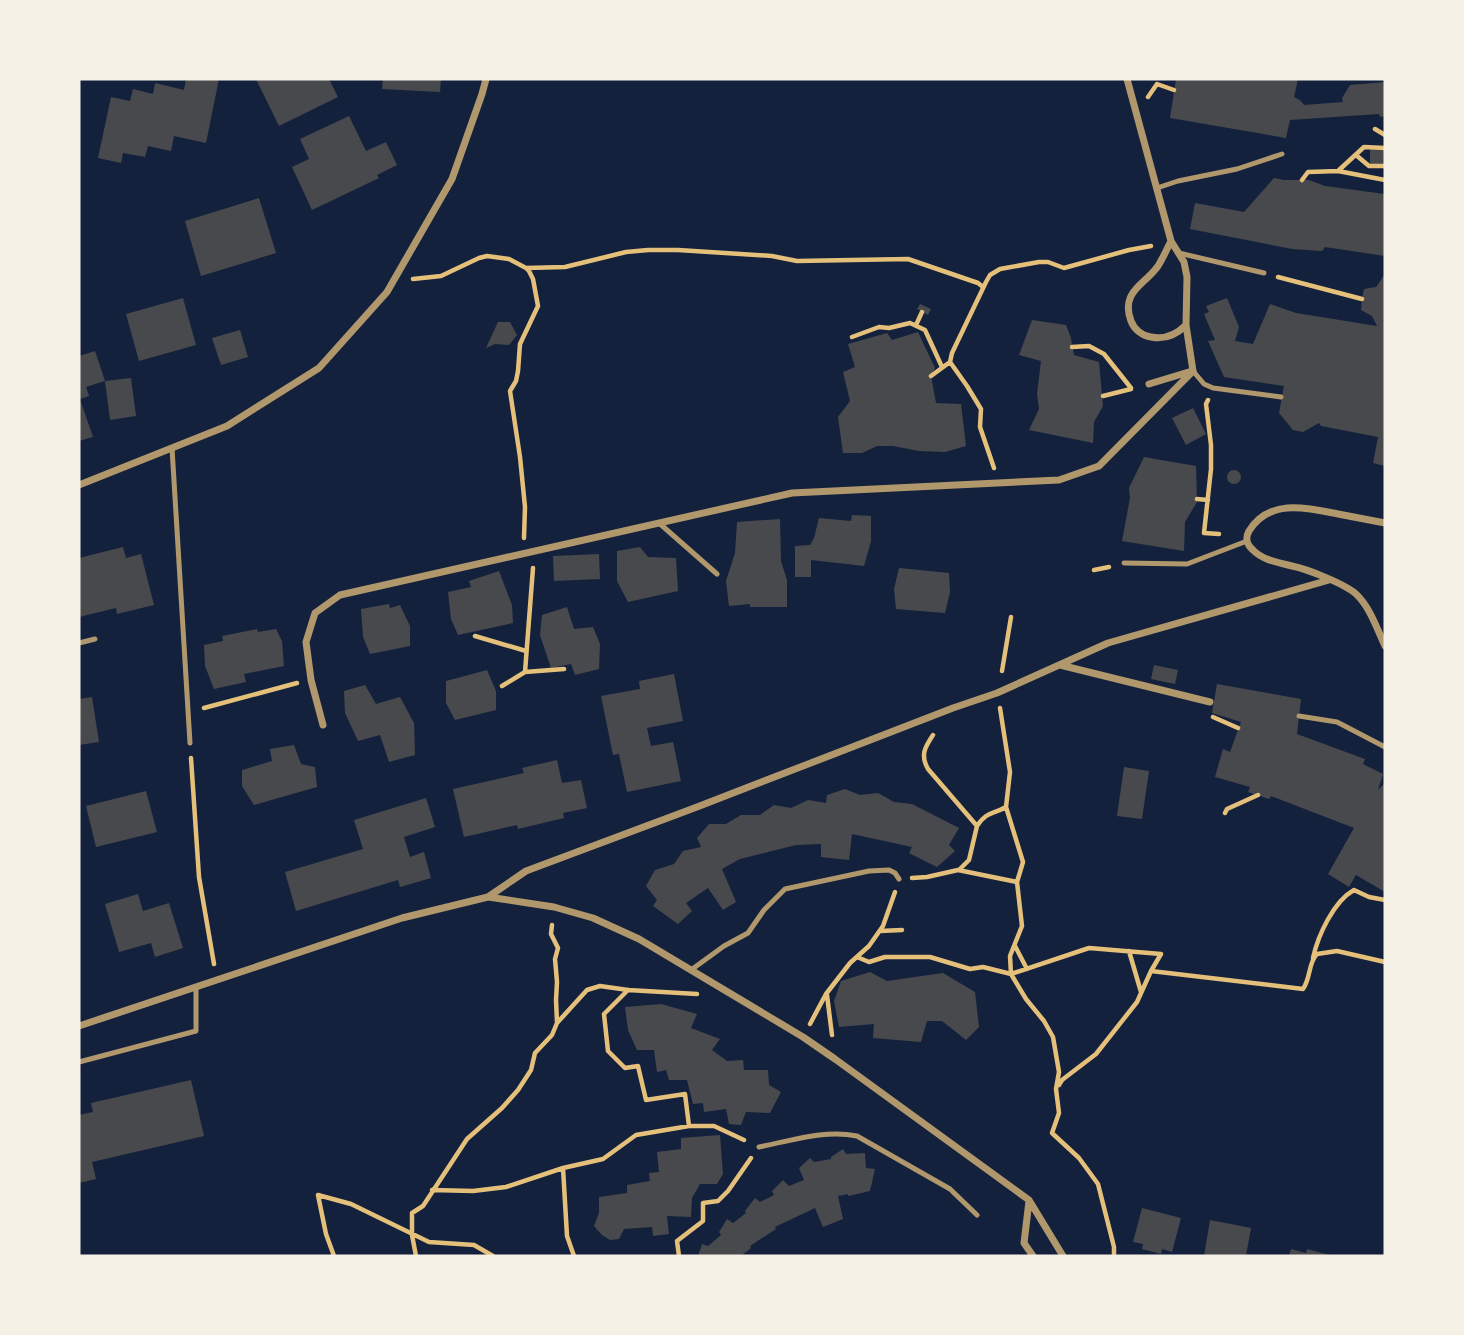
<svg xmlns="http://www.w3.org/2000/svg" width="1464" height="1335" font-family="Bitter,serif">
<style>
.building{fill:#48494c}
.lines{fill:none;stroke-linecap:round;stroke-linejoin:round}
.path{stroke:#e5c07b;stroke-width:4.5}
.service{stroke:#b1986c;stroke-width:5}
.minor{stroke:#b1986c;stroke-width:7}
</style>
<rect width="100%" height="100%" fill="#14213d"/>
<!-- building -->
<path class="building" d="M186 79H219L206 143 174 136 171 151 148 146 145 157 123 153 121 163 98 158 111 97 130 101 133 89 153 94 155 83 184 90Z
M256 79H329L338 97 279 126Z
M383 79H441L440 92 382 89Z
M1176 79H1298L1294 97 1300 100 1304 105 1343 102 1342 98 1350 85 1385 82V116L1380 117 1379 114 1290 120 1286 138 1170 118Z
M349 116 366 151 386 142 397 165 377 175 379 178 312 210 292 167 309 159 300 139Z
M1370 149 1384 150V164H1370Z
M1274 178 1284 180H1309L1325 186 1385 194V256L1325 247 1322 251 1292 249 1190 229 1195 203 1244 212Z
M259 198 276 253 201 276 185 221Z
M1385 274V466L1373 463 1378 437 1321 426 1319 423 1303 432 1293 430 1279 413 1284 386 1224 377 1208 341 1215 340 1204 314 1209 312 1206 306 1227 298 1239 327 1235 341 1253 344 1270 304 1296 313 1377 326 1372 316 1361 310 1362 299 1364 289 1376 287Z
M183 298 196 345 139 361 126 314Z
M920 304 931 309 928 315 917 309Z
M1032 320 1066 325 1071 338 1074 355 1099 362 1103 406 1094 422 1093 443 1029 430 1039 409 1037 394 1041 361 1019 355Z
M498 322H510L517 335 509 345 495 344 486 348Z
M240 330 248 357 221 365 212 338Z
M918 332 935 368 931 376 936 403 961 404 966 446 945 452 919 451 893 446H877L862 453H843L838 417 850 401 843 372 855 367 848 344 887 333 892 340Z
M95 351 105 381 131 378 136 416 110 420 105 381 86 387 89 396 80 399 93 437 79 441V356Z
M1193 408 1206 434 1186 445 1172 418Z
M1144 457 1196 466 1197 502 1185 522 1184 551 1122 541 1130 498 1129 488Z
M1227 477a7 7 0 1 1 14 0a7 7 0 1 1-14 0Z
M852 515 871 516V541L864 566 811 560V577H795V546L810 545 814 538 819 518 851 521Z
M780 519 781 561 787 580V607H750V604L729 606 726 581 735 553 737 522Z
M123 547 126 558 141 554 154 605 117 614 116 608 79 617V558Z
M640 547 648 557 676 558 678 591 628 602 617 581V551Z
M599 554 600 579 554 581 553 556Z
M899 568 949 573 950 592 945 613 896 609 894 589Z
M499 571 512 605 513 623 458 635 451 619 448 592 471 587 469 581Z
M389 604 390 608 400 605 410 626V646L370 654 363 637 361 609Z
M567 607 574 629 593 627 600 644 599 669 575 675 571 664 551 668 540 635 542 615Z
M257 629 258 632 276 629 282 641 284 666 244 674 246 682 214 689 205 666 204 645 223 641 222 636Z
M1154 665 1178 670 1175 684 1151 679Z
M487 670 496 691V710L455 720 446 703V681Z
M674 674 683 721 647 728 651 746 673 742 681 781 627 792 619 754 613 755 601 696 640 689 639 681Z
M1217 684 1301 699 1297 734 1365 759 1363 764 1383 774 1378 790 1385 783V892L1356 875 1349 887 1328 874 1354 828 1271 796 1269 799 1248 792 1250 787 1215 777 1223 749 1230 752 1241 722 1212 713Z
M365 685 376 704 400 697 414 723 415 755 389 762 380 735 358 741 345 713 344 691Z
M92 697 99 742 79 745V699Z
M294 745 301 764 315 767 317 787 254 805 242 786V770L272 761 270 749Z
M557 760 562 783 581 780 587 808 563 813 564 818 518 829 517 825 464 837 453 789 524 773 522 768Z
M1124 767 1149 771 1142 819 1117 816Z
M845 789 860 795 878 793 894 802 912 804 959 828 949 845 955 851 937 867 909 853 912 847 852 834 849 860 821 857V844L796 845 740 859 722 869 736 902 723 910 708 888 686 903 692 911 678 924 653 906 657 900 646 886 655 870 674 864 683 851 701 847 697 838 709 824H726L741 815H760L774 805 791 808 808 800 826 803 827 795Z
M146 791 157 832 96 847 86 806Z
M426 798 435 827 404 837 410 857 424 852 431 878 400 887 398 880 296 911 285 872 363 849 354 820Z
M138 894 143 911 169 903 183 948 155 957 151 943 119 952 105 904Z
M870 972 887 981 943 973 975 992 979 1027 966 1040 942 1021H927L921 1042 873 1038 874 1024 839 1027 834 1001 841 981Z
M661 1004 697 1014 691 1028 720 1039 712 1050 727 1061 743 1060 744 1070H768L769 1085 781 1092 770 1113 746 1112 741 1125 729 1124 726 1109 704 1112 703 1103 693 1104 687 1080H669L666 1070 657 1072 654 1050H637L628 1030 625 1007Z
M191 1080 204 1136 92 1162 96 1179 79 1183V1115L93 1112 91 1103Z
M720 1135 723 1174 717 1184H700L692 1198 691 1217 667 1216 669 1234 653 1236 652 1227 624 1229 619 1239 610 1240 602 1235 594 1226 599 1213V1197L627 1193V1185L650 1181 649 1173 659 1172 657 1152 681 1149V1138Z
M843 1149 846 1154 865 1153 866 1168 875 1169 870 1191 848 1196V1194L838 1196 843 1219 823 1227 815 1208 775 1227 776 1229 750 1246 751 1248 741 1256H698L702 1244 708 1246 721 1235 719 1232 727 1219 733 1223 746 1213 745 1211 755 1198 760 1202 774 1195 772 1191 783 1180 789 1186 804 1180 799 1168 810 1158 814 1162 831 1159V1157Z
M1142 1208 1181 1218 1172 1252 1162 1249 1161 1254 1142 1249 1143 1244 1133 1242Z
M1210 1220 1251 1228 1246 1256H1204Z
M1291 1249 1306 1253 1307 1249 1333 1256H1289Z"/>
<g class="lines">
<!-- path -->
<path class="path" d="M1148 97 1157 84 1174 90
M1375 129 1385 135
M1356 155 1369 166H1385
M1338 171 1364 147 1385 148
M1302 180 1308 172 1338 171 1385 180
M526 268 565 267 626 252 648 250H678L772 256 797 261 908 259 978 283 983 287
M1278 277 1362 299
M413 279 441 276 479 258 487 256 509 259 526 268 529 271 533 279 538 306 520 344 518 371 516 381 510 391 520 457 525 507 524 538
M916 325 922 312
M852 337 879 327 889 328 910 323 925 330 942 367
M1072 347 1089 346 1104 354 1131 388
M950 362 967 386 981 409 980 427 994 468
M931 376 950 362 952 353 986 282 990 275 1000 269 1039 262H1048L1064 268 1129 250 1151 246
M1103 396 1131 389
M1208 400 1206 404 1211 445V469L1204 533 1219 534
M1197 499 1208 500
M1094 570 1109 567
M475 636 526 651
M1002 671 1011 617
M525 672 533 568
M502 686 525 672 564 669
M204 708 297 683
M1000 708 1010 772 1006 807 1023 862 1017 882 1022 926 1010 956 1011 974 1026 999 1044 1021 1053 1037 1059 1072 1056 1089 1059 1113 1052 1133 1079 1158 1098 1184 1114 1247V1256
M1213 717 1238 728
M933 735C925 747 920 755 928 769L977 826 969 860 959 870
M191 758 199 877 214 964
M1225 813 1227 809 1258 795
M977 826C987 811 992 815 1006 807
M912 878 927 877 958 870 1017 882
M552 925 551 934 558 948 555 959 557 982 556 1000 557 1022
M880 931 902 930
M1015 946 1027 969
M1129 951 1141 992
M857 957 869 962 885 957H930L970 969 983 967 1011 974 1089 948 1161 954 1151 971 1137 1002 1096 1054 1062 1080 1059 1085
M1313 958C1318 935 1334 901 1354 890L1369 897 1385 900
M1151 971 1303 989C1311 978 1308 963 1317 954L1337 951 1385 962
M628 990 604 1014 608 1051 625 1068 638 1066 646 1100 685 1094 689 1126
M827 995 832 1035
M810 1024 826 994 850 963 869 946 883 926 895 892
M563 1168 567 1236 574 1256
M432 1190 473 1191 506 1187 563 1168 603 1159 636 1135 689 1126H714L744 1140
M334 1256 326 1234 318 1195 351 1204 429 1242 474 1245 493 1256
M416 1256 412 1235V1213L423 1206 467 1139 502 1108 518 1090 531 1070 535 1053 552 1035 557 1023 587 990 600 986 628 990 697 994
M679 1256 677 1241 703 1221V1203L718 1201 728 1191 751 1158"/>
<!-- service -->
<path class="service" d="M1157 188 1178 181 1237 169 1282 154
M1179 253 1264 273
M1193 371 1204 384 1213 388 1281 397
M172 448 190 743
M659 523 717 574
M1124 563 1187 564 1247 541
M79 643 95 639
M1299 716 1337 722 1385 747
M691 970 724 946 748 933 764 910 785 889 869 871 889 870 895 873 899 879
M79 1062 196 1031V988
M759 1147C791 1141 824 1129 857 1136L950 1189 977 1215"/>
<!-- minor -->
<path class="minor" d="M1127 79 1171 241C1167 249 1163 258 1158 266 1145 285 1120 291 1131 321 1134 329 1142 336 1151 337 1165 340 1176 335 1186 325
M1171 241 1184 262 1187 277 1186 325 1193 371
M1149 384 1192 371
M79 485 227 426 319 368 387 292 452 179 482 94 486 79
M1385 523C1369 520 1354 517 1338 514 1308 508 1269 498 1249 531 1245 538 1247 545 1253 550 1262 560 1280 563 1292 566 1307 569 1345 584 1356 594 1370 607 1377 629 1385 646
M1060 665 1210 702
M323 725 311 680 306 642 315 613 340 595 792 493 1059 480 1099 466 1193 371
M488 897 526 871 697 807 953 708 997 693 1108 643 1329 580
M79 1026 402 918 488 897 554 907 593 918 639 939 803 1037 835 1059 1029 1200 1063 1256
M1029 1201 1024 1243 1033 1256"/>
</g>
<!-- border -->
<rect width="1464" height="1335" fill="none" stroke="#f6f1e7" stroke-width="161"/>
</svg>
